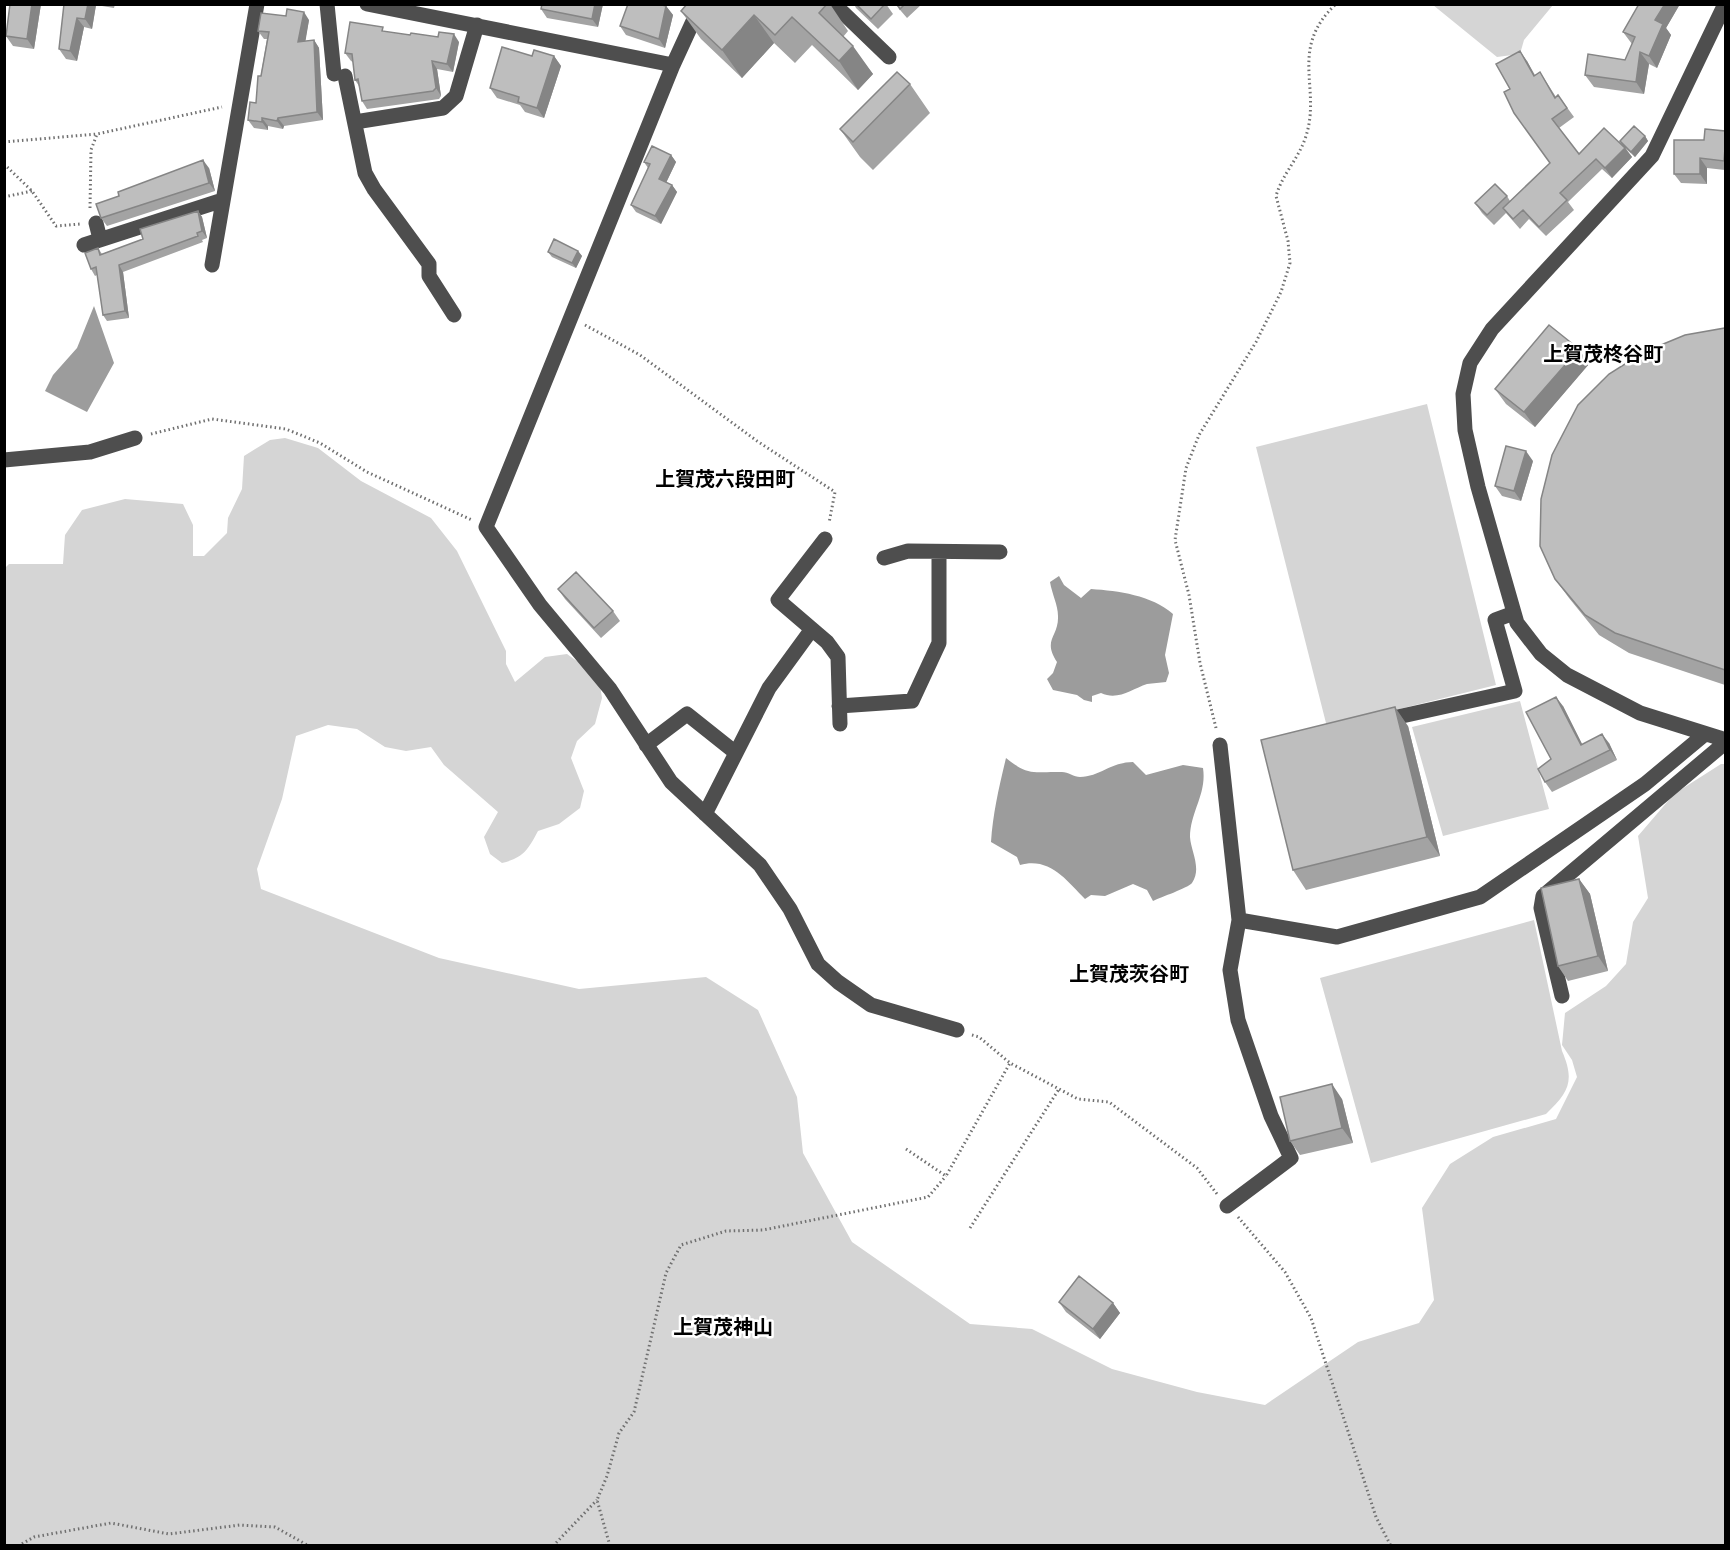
<svg xmlns="http://www.w3.org/2000/svg" width="1730" height="1550" font-family="Poppins,'Noto Sans JP',sans-serif">
<style>
.green{fill:#d5d5d5}
.water{fill:#9c9c9c}
.lines{fill:none;stroke-linecap:round;stroke-linejoin:round}
.path{stroke:#707070;stroke-width:3;stroke-dasharray:1.5 3;stroke-linecap:butt}
.minor{stroke:#4e4e4e;stroke-width:15}
.wall{fill:#a3a3a3}
.shaded-wall{fill:#858585}
.building{fill:#bebebe;stroke:#858585;stroke-width:1.5}
.labels{text-anchor:middle;stroke-width:5;stroke-linejoin:round;paint-order:stroke}
.neighbourhood-label{font-size:20px;font-weight:bold;fill:#000;stroke:#fff}
</style>
<rect width="100%" height="100%" fill="#fff"/>
<!-- green -->
<path class="green" d="M1433 5H1553L1524 40 1520 54 1497 57Z
M1427 404 1496 685 1327 727 1256 447Z
M285 438 318 448 361 481 431 518 457 551 506 651V664L515 682 545 657 567 654 588 669 600 685 602 698 595 724 577 741 571 758 584 791 580 808 559 824 538 831C528 850 523 858 502 863L490 854 484 837 498 812 444 765 431 747 406 751 385 747 357 729 328 725 296 736 282 799 257 869 261 889 439 958 579 989 706 977 758 1010 797 1097 803 1153 852 1242 970 1324 1032 1329 1112 1369 1197 1392 1265 1405 1358 1342 1419 1323 1434 1300 1422 1208 1450 1164 1493 1137 1556 1119 1577 1077 1572 1060 1562 1045 1565 1013 1606 986 1626 964 1633 922 1648 898 1638 836 1674 794 1721 764H1725V1545L5 1546V568L9 564H63L65 535 82 510 125 499 183 504 193 525V556H204L227 533 228 518 242 489 244 456 270 440Z
M1520 701 1549 809 1443 836 1412 727Z
M1534 920 1562 1051C1575 1081 1569 1092 1546 1114L1371 1163 1320 978Z"/>
<!-- water -->
<path class="water" d="M94 306 114 363 87 412 45 391 53 375 77 348Z
M1059 576 1064 585 1081 598 1091 589C1119 591 1151 595 1173 614L1165 655 1169 673 1166 682C1160 683 1153 683 1147 684 1132 689 1118 701 1101 693L1092 696V702L1084 700 1077 695 1053 690 1047 679 1053 673 1057 662C1042 639 1059 637 1058 616 1058 605 1052 594 1050 582Z
M1006 758C1029 777 1035 771 1062 772 1068 772 1074 777 1080 777 1099 777 1111 762 1133 762L1146 775 1183 765 1203 768C1207 794 1190 812 1190 837 1191 852 1202 868 1192 883 1188 888 1161 897 1153 901L1147 890 1133 884 1105 896 1091 895 1085 899C1066 880 1050 857 1020 865L1017 857 991 842C993 813 999 787 1006 758Z"/>
<g class="lines">
<!-- path -->
<path class="path" d="M4 142 97 134
M4 164 32 191 56 226 81 224
M4 197 32 191
M90 208 91 150 97 134 222 107
M585 325 640 355 757 441 835 492 829 523
M151 434 212 419 286 429 320 443 367 472 472 520
M1216 728 1200 663 1189 595 1175 540 1186 468 1199 435 1256 342 1281 292 1290 263 1288 241 1276 196C1282 175 1298 159 1305 139 1323 89 1287 50 1336 4
M972 1035 979 1037 1010 1063 1078 1099 1109 1102 1197 1168 1217 1194
M906 1149 946 1176 1010 1063
M1238 1217 1285 1272 1311 1318 1376 1517 1391 1546
M970 1228 1059 1089
M18 1546 34 1537 111 1523 169 1534 240 1525 275 1527 309 1546
M553 1546 597 1500
M610 1546 597 1500 607 1476 619 1433 634 1412 666 1273 681 1245 726 1231 763 1230 928 1197 946 1176"/>
<!-- minor -->
<path class="minor" d="M327 4 334 74
M367 4 673 65 701 4
M834 4 889 57
M1725 4 1652 156 1492 329 1470 363 1463 394 1465 430 1478 487 1517 623 1541 654 1567 675 1640 713 1726 740
M673 65 486 527 540 605 610 689 671 782 760 865 790 909 818 964 838 982 871 1005 957 1030
M345 76 365 173 374 189 429 264V276L454 315
M355 122 443 108 456 96 477 25
M96 223 100 239
M84 245 223 200
M212 265 257 4
M4 460 90 452 135 438
M825 539 778 600 827 642 838 657 840 724
M884 558 908 551 1000 552
M839 706 912 701 939 643V552
M1384 720 1515 691 1495 620 1514 613
M646 745 687 714 736 753
M1220 745 1239 920 1230 970 1238 1020 1271 1116 1291 1158 1227 1206
M705 814 769 688 812 629
M1239 920 1337 937 1480 897 1645 784 1705 734
M1562 996 1541 908 1543 896 1726 742"/>
</g>
<!-- wall -->
<path class="wall" d="M10 4H41L34 49 13 46 6 36Z
M64 4H115L114 8 96 5 92 29 84 27 77 61 66 59 59 49Z
M603 4 598 27 547 18 541 9Z
M687 4H830L848 31 843 37 873 74 858 90 812 45 795 63 774 43 742 78 701 39 681 11Z
M854 4H886L893 14 878 29 856 8Z
M895 4H922L907 18Z
M1639 4H1680L1666 28 1671 35 1657 68 1649 64 1644 94 1594 87 1585 75 1625 60 1632 44 1623 32Z
M661 5 666 6 673 15 665 48 626 35 620 26Z
M309 20 305 41 314 40 319 48 323 120 284 126 283 129 268 126V130L254 128 248 120 256 103 267 39H264L258 31Z
M386 32 459 42 453 72 437 69 441 96 439 99 367 109 362 101 359 86 355 80 353 62 351 61 345 53Z
M532 56H554L561 66 544 118 525 112 520 105 497 98 490 88Z
M1527 61 1535 75 1540 72 1556 97 1558 95 1574 117 1559 128 1579 154 1622 145 1620 141 1645 136 1648 141 1635 157 1626 149 1632 157 1612 178 1602 169 1568 202 1574 210 1546 236 1529 219 1520 229 1506 213 1494 225 1482 213 1475 203 1507 196 1510 201 1550 163 1510 89Z
M910 84 930 113 873 170 860 157 840 129Z
M1725 131V170L1707 168V184L1681 183 1674 174 1704 140Z
M671 155 676 162 666 183 672 185 677 192 661 224 636 212 631 205 648 168 644 162Z
M209 168 215 191 107 226 101 218 119 196Z
M198 211 202 217 207 238 202 240 203 242 123 272 129 318 107 321 103 315 97 275 95 276 91 269 98 248 102 254 143 239Z
M578 251 582 256 576 268 552 257 548 252Z
M1725 328V685L1629 653 1599 635 1569 598 1555 579Z
M1589 364 1535 427 1506 404 1495 389Z
M1533 461 1521 501 1502 496 1495 486Z
M558 589 613 611 620 621 601 638 565 599Z
M1563 706 1582 744 1609 743 1617 760 1552 792 1545 782Z
M1408 726 1440 856 1306 890 1293 870Z
M1579 879 1590 894 1608 971 1568 981 1558 966Z
M1342 1099 1353 1143 1300 1155 1290 1141Z
M1059 1302 1113 1303 1120 1313 1100 1339 1066 1312Z"/>
<!-- shaded-wall -->
<path class="shaded-wall" d="M32 4H41L34 49 27 39Z
M88 4 96 5 92 29 85 19Z
M595 4H603L598 27 592 19Z
M1665 4H1680L1666 28 1671 35 1657 68 1649 56 1655 20Z
M666 6 673 15 665 48 659 39Z
M304 12 309 20 304 50 298 42Z
M754 15 774 43 742 78 722 50Z
M77 18 84 27 77 61 70 51Z
M454 34 459 42 453 72 447 64Z
M314 40 319 48 323 120 317 112Z
M853 46 873 74 858 90 839 61Z
M1520 51 1527 61 1540 86 1534 76Z
M1640 52 1649 64 1644 94 1636 82Z
M554 56 561 66 544 118 537 108Z
M432 61 437 69 441 96 436 88Z
M262 118 268 126V130L262 122Z
M278 118 284 126 283 129 277 121Z
M1645 136 1648 141 1635 157 1631 152Z
M1625 148 1632 157 1612 178 1605 168Z
M671 155 676 162 664 187 659 179Z
M1700 158 1707 168V184L1700 174Z
M203 160 209 168 215 191 209 183Z
M672 185 677 192 661 224 655 216Z
M198 211 202 217 207 238 202 231Z
M578 251 582 256 576 268 572 263Z
M119 265 123 272 129 318 125 311Z
M1579 349 1589 364 1535 427 1524 412Z
M1526 451 1533 461 1521 501 1514 491Z
M1556 697 1563 706 1587 754 1581 745Z
M1395 707 1408 726 1440 856 1427 837Z
M1602 734 1609 743 1617 760 1610 750Z
M1579 879 1590 894 1608 971 1598 956Z
M1332 1084 1342 1099 1353 1143 1342 1128Z
M1113 1303 1120 1313 1100 1339 1093 1329Z"/>
<!-- building -->
<path class="building" d="M10 4H32L27 39 6 36Z
M64 4H88L85 19 77 18 70 51 59 49Z
M542 4H595L592 19 541 9Z
M628 4H658L666 6 659 39 620 26Z
M687 4H827L819 13 853 46 839 61 792 17 775 35 754 15 722 50 681 11Z
M856 4H885L871 19Z
M897 4H905L900 9Z
M1639 4H1665L1655 20 1663 24 1649 56 1640 52 1636 82 1585 75 1588 54 1625 60 1635 37 1623 32Z
M287 9 304 12 298 42 314 40 317 112 278 118 277 121 262 118V122L248 120 250 102 256 103 258 76H261L269 32 258 31 261 13 286 16Z
M350 22 383 27 382 31 410 35 411 33 438 37 439 32 454 34 447 64 432 61 436 88 433 91 362 101 358 79 355 80 352 54 345 53Z
M502 47 532 56 534 50 554 56 537 108 518 102 519 97 490 88Z
M1520 51 1534 76 1540 72 1555 98 1558 95 1567 108 1552 119 1579 154 1604 128 1625 148 1605 168 1596 159 1560 193 1567 200 1539 227 1523 210 1513 219 1503 208 1550 163 1514 113 1504 92 1510 89 1496 64Z
M897 72 910 84 853 142 840 129Z
M1634 126 1645 136 1631 152 1620 141Z
M1705 129 1725 131V148L1724 161 1700 158V174H1674V140H1704Z
M652 146 671 155 659 179 672 185 655 216 631 205 650 164 644 162Z
M203 160 209 183 101 218 96 204 119 196 118 192Z
M1495 184 1507 196 1487 215 1475 203Z
M198 211 202 231 197 233 198 236 119 265 125 311 103 315 96 267 91 269 85 253 98 248 100 255 143 239 140 229Z
M554 239 578 251 572 263 548 252Z
M1549 325 1579 349 1524 412 1495 389Z
M1725 328V670L1615 633 1585 615 1555 579 1540 546 1541 499 1552 455 1578 405 1609 374 1644 352 1685 335Z
M1506 446 1526 451 1514 491 1495 486Z
M576 572 613 611 594 628 558 589Z
M1556 697 1581 745 1602 734 1610 750 1545 782 1538 769 1551 759 1526 712Z
M1395 707 1427 837 1293 870 1261 740Z
M1579 879 1598 956 1558 966 1541 888Z
M1332 1084 1342 1128 1290 1141 1280 1097Z
M1079 1276 1113 1303 1093 1329 1059 1302Z"/>
<g class="labels">
<!-- neighbourhood labels -->
<g class="neighbourhood-label">
<text x="1603" y="361">上賀茂柊谷町</text>
<text x="725" y="486">上賀茂六段田町</text>
<text x="1129" y="981">上賀茂茨谷町</text>
<text x="723" y="1334">上賀茂神山</text>
</g>
</g>
<!-- border -->
<rect width="1730" height="1550" fill="none" stroke="#000000" stroke-width="12"/>
</svg>
